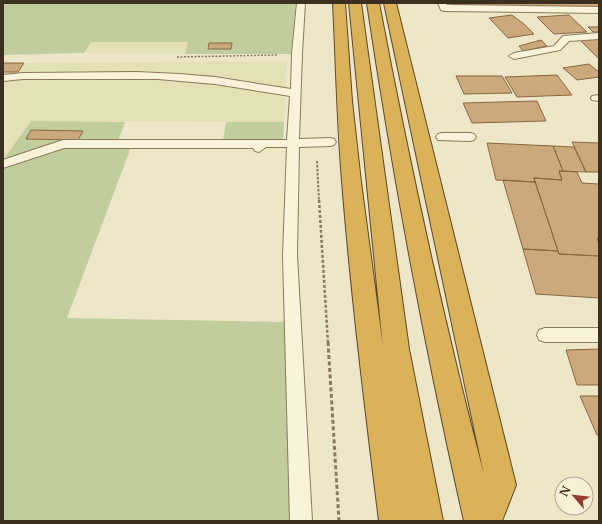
<svg xmlns="http://www.w3.org/2000/svg" width="602" height="524" font-family="'Libre Baskerville',serif">
<style>
.farmland{fill:#e4e2b4}
.green{fill:#c1cd9a}
.building{fill:#cca87d;stroke:#896742}
.lines{fill:none;stroke-linecap:round;stroke-linejoin:round}
.lane-casing{stroke:#8a7a5c;stroke-width:2}
.highway-casing{stroke:#584830;stroke-width:2}
.path-far3{stroke:#8a7a5c;stroke-width:1.5;stroke-dasharray:2 1.5;stroke-linecap:butt}
.path-far2{stroke:#8a7a5c;stroke-width:2;stroke-dasharray:2.5 1.5;stroke-linecap:butt}
.path-far1{stroke:#8a7a5c;stroke-width:2.5;stroke-dasharray:3 2;stroke-linecap:butt}
.path{stroke:#8a7a5c;stroke-width:3;stroke-dasharray:4 2.5;stroke-linecap:butt}
.lane{fill:#f9f3da;fill-rule:evenodd}
.highway{fill:#dcb259;fill-rule:evenodd}
</style>
<rect width="100%" height="100%" fill="#eee7c7"/>
<!-- farmland -->
<path class="farmland" d="M91 42H189L185 54 84 53Z
M287 61 284 122 31 121 3 160V72H18L24 63Z"/>
<!-- green -->
<path class="green" d="M3 3H296L291 54H185L188 42H91L84 53 3 55Z
M31 121 125 122 118 141 131 147 67 318 285 322 294 521H3V160Z
M226 122H284L283 141H223Z"/>
<!-- building -->
<path class="building" d="M455 3H599V8L456 7Z
M512 15 524 24 534 34 508 38 489 18Z
M569 15 587 32 554 34 537 17Z
M588 27H599V32H593Z
M599 37V59L578 38Z
M541 40 547 46 523 51 519 46Z
M209 43H232L231 49H208Z
M3 63H24L18 72H3Z
M589 64 599 72V77L577 80 563 68Z
M557 75 572 95 517 97 505 77Z
M456 76H502L512 93 464 94Z
M537 101 546 121 472 123 463 103Z
M31 130 83 131 78 140 26 139Z
M572 142 599 143V172H586Z
M487 143 553 146 563 171H559L562 180 534 178 535 182 496 180Z
M553 146 574 147 586 172 563 171Z
M559 171 577 172 582 183 599 184V238H597L599 244V256L559 254 534 178 562 180Z
M503 180 535 182 558 251 523 249Z
M523 249 558 251 559 254 599 256V298L536 294Z
M599 349V385H577L566 350Z
M580 396H599V435H597Z"/>
<g class="lines">
<defs>
<path id="lane" d="M297 3H305L302 53 299 139 330 138 334 139 336 142 334 145 330 146 299 147 297 255 312 521H290L283 255 287 147H266L259 152 255 151 253 148H64L3 168V160L63 140H287L290 96 215 84 158 79H23L3 81V75L23 73 136 72 180 74 215 77 291 89 292 53Z
M438 3H446L447 5 599 7V13L444 11 441 10Z
M599 33V39L569 41 560 50 514 59 509 56 514 53 554 46 563 36Z
M599 95V101L592 100 591 98 592 96Z
M442 133H470L474 134 476 137 474 140 470 141 438 140 436 137 438 134Z
M545 328H599V342H545L539 340 537 335 539 330Z"/>
<path id="highway" d="M333 3H345L352 101 361 182 383 347 349 3H361L409 349 443 521H411L385 357 411 521H379C365 408 351 295 342 181 337 122 336 62 333 3Z
M367 3H379C409 161 443 319 484 475L384 3H396L516 485 502 521H464C425 349 393 177 367 3Z"/>
</defs>
<!-- lane casing -->
<use href="#lane" class="lane-casing"/>
<!-- highway casing -->
<use href="#highway" class="highway-casing"/>
<!-- path-far3 -->
<path class="path-far3" d="M177 57 278 55"/>
<!-- path-far2 -->
<path class="path-far2" d="M317 161 319 201"/>
<!-- path-far1 -->
<path class="path-far1" d="M319 200 328 343"/>
<!-- path -->
<path class="path" d="M328 342 339 521"/>
<!-- lane -->
<use href="#lane" class="lane"/>
<!-- highway -->
<use href="#highway" class="highway"/>
</g>
<!-- border -->
<rect width="602" height="524" fill="none" stroke="#3b3020" stroke-width="8"/>
<!-- north arrow -->
<g transform="translate(574 496) rotate(298)"><circle r="19" fill="#f6f1d6" stroke="#aba48d"/>
<path d="M0-3L7 15L0 10L-7 15Z" fill="#99382c"/>
<text y="-6" font-size="11" font-weight="bold" text-anchor="middle" fill="#3b3020">N</text>
</g>
</svg>
